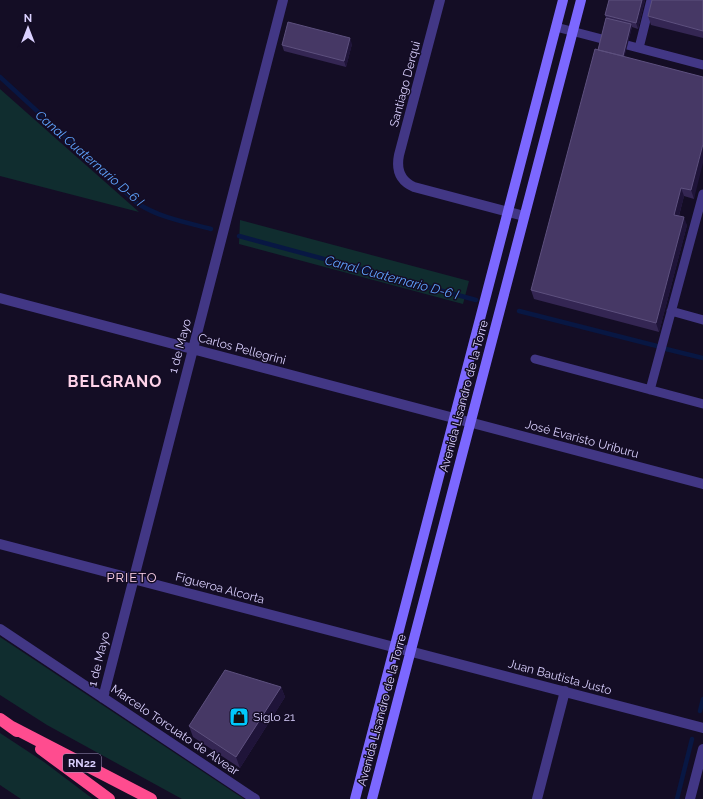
<svg xmlns="http://www.w3.org/2000/svg" width="703" height="799" font-family="Raleway,sans-serif">
<style>
.green{fill:#102d2f}
.lines{fill:none;stroke-linecap:round;stroke-linejoin:round}
.stream{stroke:#081743;stroke-width:4.5}
.lane{stroke:#423785;stroke-width:9}
.street{stroke:#423785;stroke-width:10}
.secondary{stroke:#7c68ff;stroke-width:10}
.highway{stroke:#ff4c8f;stroke-width:12}
.wall{fill:#342653}
.shaded-wall{fill:#1f1439}
.building{fill:#463865;stroke:#5d507e}
.labels{text-anchor:middle;stroke-width:3;stroke-linejoin:round;paint-order:stroke}
.shield{fill:#140d25;stroke:#9f96be;stroke-width:1}
.shield-label{font-size:11px;font-weight:bold;fill:#dbd1ff}
.street-label{font-size:12px;fill:#dbd1ff;stroke:#140d25}
.poi-label{font-size:12px;fill:#dbd1ff;stroke:#140d25;text-anchor:start}
.water-label{font-size:13px;font-style:italic;fill:#5fa4ff;stroke:#140d25}
.neighbourhood-label{font-size:13px;letter-spacing:1px;fill:#ffd3ea;stroke:#140d25}
.district-label{font-size:16px;font-weight:bold;letter-spacing:1px;fill:#ffd3ea;stroke:#140d25}
</style>
<rect width="100%" height="100%" fill="#140d25"/>
<!-- green -->
<path class="green" d="M0 89 139 212 0 176Z
M240 220 469 281 463 304 239 244Z
M0 637 244 799H182L47 725 0 695Z
M0 733 44 762 93 799H21L0 785Z"/>
<g class="lines">
<!-- stream -->
<path class="stream" d="M0 77 137 203C160 218 185 222 211 229
M239 236 476 300
M519 311 657 346
M666 349 703 358
M700 711 703 699
M677 799 692 739"/>
<!-- lane -->
<path class="lane" d="M556 27 602 39
M627 45 703 65
M639 48 651 0
M671 311 703 320
M535 359 703 404
M650 390 703 194"/>
<!-- street -->
<path class="street" d="M440 0 399 155C396 170 400 181 414 187L524 216
M0 298 703 484
M0 544 703 728
M0 629 255 799
M103 698 283 0
M537 799 565 691
M690 799 703 749"/>
<!-- secondary -->
<path class="secondary" d="M355 799 563 0
M372 799 581 0"/>
<!-- highway -->
<path class="highway" d="M0 719 17 731
M12 727 151 799
M41 749 109 799"/>
</g>
<!-- wall -->
<path class="wall" d="M609 0H645L638 29 632 27 624 57 703 77 694 199 684 196 679 216 687 225 659 332 534 299 531 290 598 50 606 18 605 15Z
M703 0V38L651 25 648 16Z
M352 44 346 67 284 51 282 45Z
M281 687 285 697 240 768 193 737 189 726Z"/>
<!-- shaded-wall -->
<path class="shaded-wall" d="M642 0H645L638 29 636 23Z
M631 24 632 27 623 63 622 61Z
M350 38 352 44 346 67 344 61Z
M703 144V163L694 199 691 190Z
M681 188 684 196 677 223 674 215Z
M684 217 687 225 659 332 656 323Z
M281 687 285 697 240 768 236 757Z"/>
<!-- building -->
<path class="building" d="M609 0H642L636 23 605 15Z
M652 0H703V31L648 16Z
M606 18 631 24 623 56 598 50Z
M288 22 350 38 344 61 282 45Z
M595 49 703 77V144L691 190 681 188 674 215 684 217 656 323 531 290Z
M225 670 281 687 236 757 189 726Z"/>
<!-- icons -->
<defs>
<symbol id="shop-square" viewBox="-11 -11 22 22"><rect x="-9" y="-9" width="18" height="18" rx="4" fill="#00c8fc" stroke="#140d25"/><path d="M-5-2.5h2.3a2.7 3.5 0 0 1 5.4 0H5L5.5 6h-11ZM-1.5-2.5h3a1.5 2.3 0 0 0-3 0Z" fill="#111"/></symbol>
</defs>
<g fill-rule="evenodd">
<use href="#shop-square" x="228" y="706" width="22" height="22"/>
</g>
<g class="labels">
<!-- shield labels -->
<rect class="shield" x="63" y="754" width="38" height="18" rx="3"/>
<g class="shield-label">
<text x="82" y="767">RN22</text>
</g>
<!-- street labels -->
<g class="street-label">
<text transform="translate(405 84) rotate(-75)" y="4">Santiago Derqui</text>
<text transform="translate(180 346) rotate(-75)" y="4">1 de Mayo</text>
<text transform="translate(242 349) rotate(15)" y="4">Carlos Pellegrini</text>
<text transform="translate(464 396) rotate(-75)" y="4">Avenida Lisandro de la Torre</text>
<text transform="translate(582 439) rotate(15)" y="4">José Evaristo Uriburu</text>
<text transform="translate(220 588) rotate(15)" y="4">Figueroa Alcorta</text>
<text transform="translate(99 659) rotate(-76)" y="4">1 de Mayo</text>
<text transform="translate(560 677) rotate(15)" y="4">Juan Bautista Justo</text>
<text transform="translate(382 710) rotate(-75)" y="4">Avenida Lisandro de la Torre</text>
<text transform="translate(175 730) rotate(34)" y="4">Marcelo Torcuato de Alvear</text>
</g>
<!-- poi labels -->
<g class="poi-label">
<text x="253" y="721">Siglo 21</text>
</g>
<!-- water labels -->
<g class="water-label">
<text transform="translate(90 158) rotate(41)" y="5">Canal Cuaternario D-6 I</text>
<text transform="translate(392 277) rotate(15)" y="5">Canal Cuaternario D-6 I</text>
</g>
<!-- neighbourhood labels -->
<g class="neighbourhood-label">
<text x="132" y="582">PRIETO</text>
</g>
<!-- district labels -->
<g class="district-label">
<text x="115" y="387">BELGRANO</text>
</g>
</g>
<!-- north arrow -->
<g transform="translate(28 28)" stroke="#140d25" stroke-width="3" paint-order="stroke">
<path d="M0-3L7 15L0 10L-7 15Z" fill="#dbd1ff"/>
<text y="-6" font-size="11" font-weight="bold" text-anchor="middle" fill="#dbd1ff">N</text>
</g>
</svg>
